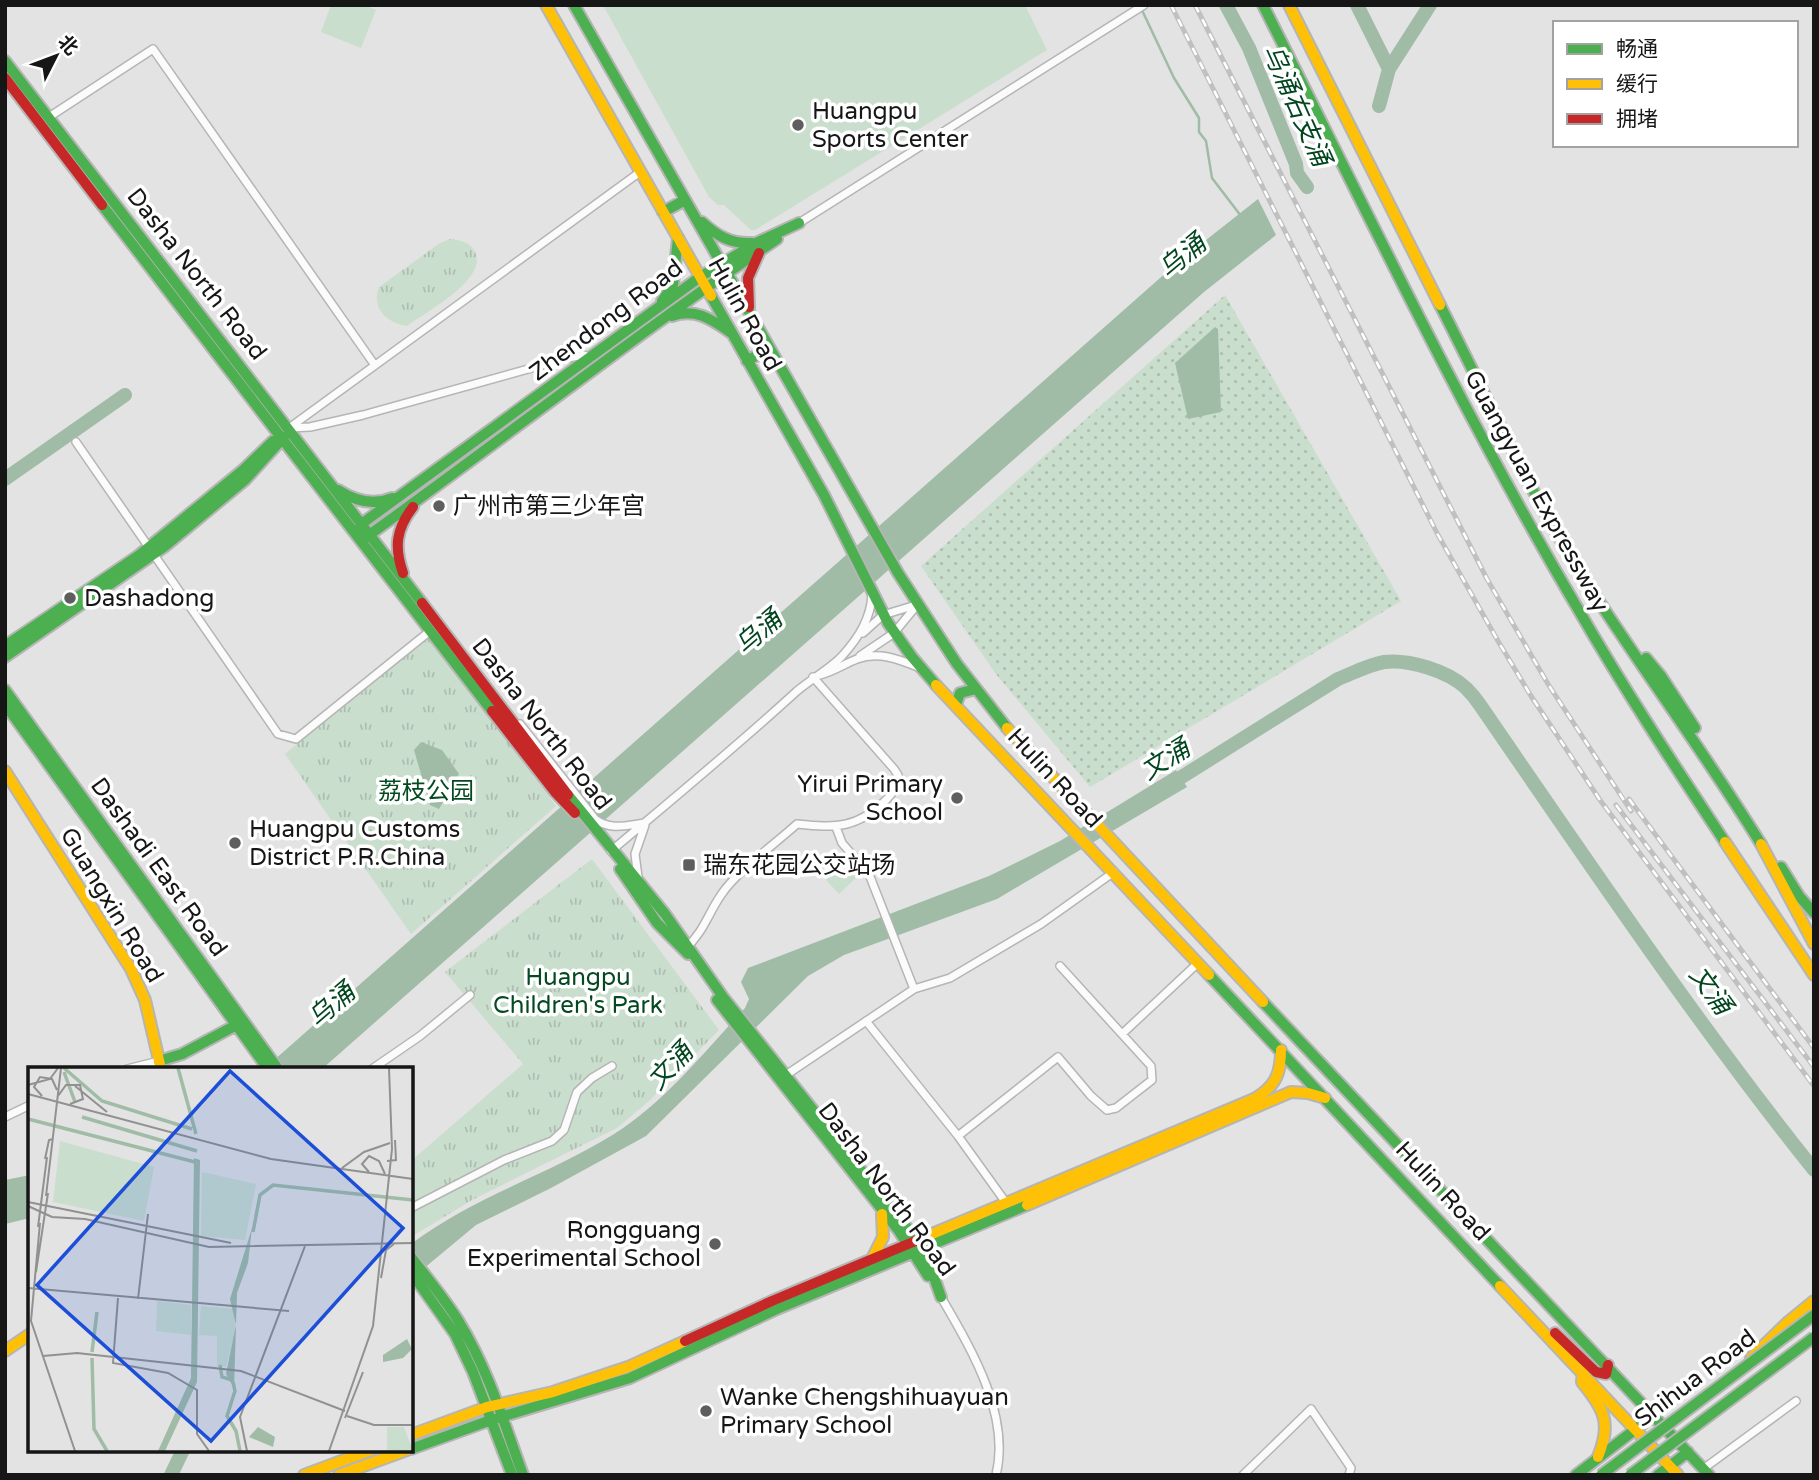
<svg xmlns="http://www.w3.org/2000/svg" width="1819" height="1480" font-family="'Varela Round','Noto Sans SC',sans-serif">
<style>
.grass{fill:url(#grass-dots)}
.park{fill:url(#park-tufts)}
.pitch{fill:#cadece}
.water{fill:#a0bca6}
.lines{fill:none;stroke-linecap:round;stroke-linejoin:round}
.stream{stroke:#a0bca6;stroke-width:2.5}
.river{stroke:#a0bca6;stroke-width:14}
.street-casing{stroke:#b4b5b4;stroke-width:10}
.fast-casing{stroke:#b4b5b4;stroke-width:14}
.slow-casing{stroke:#b4b5b4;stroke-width:14}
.jam-casing{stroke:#b4b5b4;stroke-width:14}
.street{stroke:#fbfbfb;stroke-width:7}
.fast{stroke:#4caf50;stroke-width:10}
.slow{stroke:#ffc107;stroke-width:10}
.jam{stroke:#c62828;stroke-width:10}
.rail-casing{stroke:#bfc0bf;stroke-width:5}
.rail{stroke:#fff;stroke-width:2.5;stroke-dasharray:8;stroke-linecap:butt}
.fast-bridge-casing{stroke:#b4b5b4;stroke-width:14;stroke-linecap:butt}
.fast-bridge{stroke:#4caf50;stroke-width:10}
.poi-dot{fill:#5d5e5d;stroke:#fff;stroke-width:2.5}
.labels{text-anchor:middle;stroke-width:7;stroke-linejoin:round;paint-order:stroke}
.poi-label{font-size:24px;fill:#151615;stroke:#fff;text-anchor:start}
.street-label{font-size:24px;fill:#151615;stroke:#fff}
.park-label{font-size:24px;fill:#054921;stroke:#fff}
.water-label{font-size:26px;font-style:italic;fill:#02461f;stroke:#fff}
.inset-river{fill:none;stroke:#a0bca6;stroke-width:3.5}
.inset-road{fill:none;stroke:#909190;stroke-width:2}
.view{fill:#1d4ed8;fill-opacity:0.15;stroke:#1d4ed8;stroke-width:3.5}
.inset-edge{fill:none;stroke:#151615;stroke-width:3.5}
</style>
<defs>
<pattern id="grass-dots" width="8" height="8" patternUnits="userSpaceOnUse" patternTransform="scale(1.75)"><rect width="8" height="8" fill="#cadece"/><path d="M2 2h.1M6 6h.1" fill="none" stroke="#adbeb0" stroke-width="1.8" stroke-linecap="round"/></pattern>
<pattern id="park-tufts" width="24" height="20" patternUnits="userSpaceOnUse" patternTransform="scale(1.75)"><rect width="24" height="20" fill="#cadece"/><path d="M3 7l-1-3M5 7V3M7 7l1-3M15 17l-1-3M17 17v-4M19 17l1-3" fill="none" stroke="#adbeb0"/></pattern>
</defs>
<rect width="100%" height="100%" fill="#e2e3e2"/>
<!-- grass -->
<path class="grass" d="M1225 295 1401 601 1090 787 996 674 921 566Z"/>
<!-- park -->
<path class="park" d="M450 239C459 240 469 242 474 250 491 278 426 312 407 326 387 323 371 309 379 287L440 243Z
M429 635 556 806 411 934 285 754Z
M592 859 719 1030 649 1101 617 1128 472 1200 411 1237V1161L523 1064 445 972Z"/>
<!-- pitch -->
<path class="pitch" d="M331 5H365L376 10 361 48 321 32Z
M603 5H1025L1047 50 755 230H751L724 205H718L709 197Z
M848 861 860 874 839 894 826 880Z"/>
<!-- water -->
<path class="water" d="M1258 199 1276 235 1204 292 322 1069H264L1177 263Z
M1215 327 1218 329 1221 412 1188 419 1175 363Z
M421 742 442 750 459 774 439 809 430 805 414 750Z
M1176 770 1187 787 997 899 844 955 808 976 646 1136 551 1188 476 1225 411 1279V1244C475 1196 548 1175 614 1134 665 1102 704 1052 745 1008L749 999 741 982 748 968 989 876 1060 841Z
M30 1175V1218L5 1224V1180Z"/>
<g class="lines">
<!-- stream -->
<path class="stream" d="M1141 8 1174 78 1199 118V132L1206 141 1212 178 1241 216"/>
<!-- river -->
<path class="river" d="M1226 5 1249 48 1296 164 1297 173 1307 187
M1357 5 1389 69
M1379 106 1389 69 1430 5
M5 479 125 395
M1164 788 1338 679C1353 673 1368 665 1384 662 1409 659 1448 671 1466 688 1471 693 1476 699 1480 705 1588 862 1695 1021 1814 1170
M171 1475 183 1450"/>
<defs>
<path id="street" d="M49 117 153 49 374 364
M799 223 1144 5
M289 428 640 172
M289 428 310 427 363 415 568 358 584 355 591 358
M76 442 278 734 296 739 430 631
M863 633 883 615 916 605
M860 656 894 633 917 605
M820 675C835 671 844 664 857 659 878 651 898 659 918 667
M520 724 595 819C610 831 628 825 645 823
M836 827 842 843 869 874 914 989
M611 851C674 798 737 746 797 691 811 679 833 667 843 655 859 637 871 618 872 594
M638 877 635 854 645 825
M685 949C703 933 708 914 721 895 735 873 776 843 797 824 836 828 857 829 887 799 894 791 899 786 898 775L894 769 813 677
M866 1021 958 1136 1007 1204
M1122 1034 1198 963
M127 1069 159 1061
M372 1069 420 1036 470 995
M786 1075 914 989 950 978 1041 924 1114 872
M5 1117 30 1105
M958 1136 1058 1057 1091 1096 1107 1110 1116 1108 1152 1080 1151 1066 1060 966
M411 1208 504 1160 552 1141 564 1130 577 1092 592 1078 612 1066
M941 1297C970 1347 1011 1414 996 1475
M1703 1469 1796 1401
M1243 1475 1311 1409 1351 1468 1349 1475"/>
<path id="fast" d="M574 5 898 573 957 664 1007 728
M1263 5C1365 208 1463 414 1578 609 1624 689 1674 765 1725 842
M5 61 422 603
M102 205 492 711
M663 212 685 200
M702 222C717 236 731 244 752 243
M711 296 824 495 888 623 912 657 936 685
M662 301 673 285 678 238
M1440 305C1485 393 1526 485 1578 569 1637 662 1703 750 1761 844
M672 316C696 308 711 319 730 332
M747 361 769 348
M338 490C355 501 373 506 392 498
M360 530V525L700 277 758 242 799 223
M365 538C503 439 636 334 777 239
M5 646 138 556 243 470 273 441
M5 657 164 547 245 480 284 437
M1646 658 1661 676 1695 728
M5 690 278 1069
M5 704 268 1069
M956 705 960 693 976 689
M568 795 665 914 723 997 924 1249 941 1297
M1781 867 1799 896 1814 913
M620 869 657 923 688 954
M1209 975 1500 1286
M717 1000 899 1231 928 1276
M1263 1002 1709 1475
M159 1061 182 1054 242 1022
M411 1257C427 1278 445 1299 459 1322 488 1369 504 1423 523 1475
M411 1272 455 1334 473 1372 512 1475
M411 1449 491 1420 630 1378 777 1309 1027 1205
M1576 1475 1654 1415
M1658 1475 1688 1452"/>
<path id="slow" d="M546 5 711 296
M1289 5 1440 305
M936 685 1209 975
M1007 728 1263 1002
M5 771 131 969 145 1000 161 1069
M1725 842 1814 975
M1761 844 1814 944
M1027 1205 1291 1092 1308 1093 1325 1098
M925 1237 1254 1099C1275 1087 1281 1074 1281 1050
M873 1257 883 1237 882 1214
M1500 1286 1678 1475
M5 1351 30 1334
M1751 1358 1787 1323 1814 1301
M1583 1372 1582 1382C1604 1409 1612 1423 1598 1457
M411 1435 487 1407 553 1392 628 1367 685 1341
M304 1475 371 1450
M339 1475 407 1450"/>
<path id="jam" d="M5 78 102 205
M749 307 748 278 759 253
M403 573C394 547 396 529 413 507
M422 603 568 795
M492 711 555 792 575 813
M1555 1333 1596 1372 1606 1374 1608 1365
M685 1341 772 1301 925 1237"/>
</defs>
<!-- street casing -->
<use href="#street" class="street-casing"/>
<!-- fast casing -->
<use href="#fast" class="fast-casing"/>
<!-- slow casing -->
<use href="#slow" class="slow-casing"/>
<!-- jam casing -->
<use href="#jam" class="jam-casing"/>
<!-- street -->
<use href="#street" class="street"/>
<!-- fast -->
<use href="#fast" class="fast"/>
<!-- slow -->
<use href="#slow" class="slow"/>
<!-- jam -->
<use href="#jam" class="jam"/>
<defs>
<path id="rail" d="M1171 5 1438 535 1498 641 1531 696 1600 800 1814 1086
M1195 5 1487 579 1548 684 1631 811
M1629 799 1814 1048
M1616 805 1814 1067"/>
</defs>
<!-- rail casing -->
<use href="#rail" class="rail-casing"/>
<!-- rail -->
<use href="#rail" class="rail"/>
<defs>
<path id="fast-bridge" d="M1601 1475 1814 1315
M1630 1475 1814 1337"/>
</defs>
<!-- fast-bridge casing -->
<use href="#fast-bridge" class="fast-bridge-casing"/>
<!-- fast-bridge -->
<use href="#fast-bridge" class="fast-bridge"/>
</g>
<!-- markers -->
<g class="poi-dot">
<circle cx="798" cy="125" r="7"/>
<circle cx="439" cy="506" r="7"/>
<circle cx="70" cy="598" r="7"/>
<circle cx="957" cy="798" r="7"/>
<circle cx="235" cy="843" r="7"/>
<rect x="682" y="858" width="14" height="14" rx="3.5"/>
<circle cx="715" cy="1244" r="7"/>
<circle cx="706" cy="1411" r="7"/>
</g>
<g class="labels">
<!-- poi labels -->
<g class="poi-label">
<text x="812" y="119">Huangpu<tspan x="812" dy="28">Sports Center</tspan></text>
<text x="453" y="514">广州市第三少年宫</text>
<text x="84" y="606">Dashadong</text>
<text x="943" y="792" text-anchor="end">Yirui Primary<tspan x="943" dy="28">School</tspan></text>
<text x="249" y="837">Huangpu Customs<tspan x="249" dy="28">District P.R.China</tspan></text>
<text x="703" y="873">瑞东花园公交站场</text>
<text x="701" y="1238" text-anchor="end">Rongguang<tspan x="701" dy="28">Experimental School</tspan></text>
<text x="720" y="1405">Wanke Chengshihuayuan<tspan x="720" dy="28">Primary School</tspan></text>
</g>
<!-- street labels -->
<g class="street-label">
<text transform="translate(197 274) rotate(52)" y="8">Dasha North Road</text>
<text transform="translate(745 314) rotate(61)" y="8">Hulin Road</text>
<text transform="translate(606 320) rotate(-37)" y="8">Zhendong Road</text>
<text transform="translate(1537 491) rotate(61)" y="8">Guangyuan Expressway</text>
<text transform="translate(542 724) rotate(52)" y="8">Dasha North Road</text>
<text transform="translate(1055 778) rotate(47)" y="8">Hulin Road</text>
<text transform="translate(159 867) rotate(54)" y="8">Dashadi East Road</text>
<text transform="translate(112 905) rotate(59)" y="8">Guangxin Road</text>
<text transform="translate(887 1189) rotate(53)" y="8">Dasha North Road</text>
<text transform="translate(1443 1191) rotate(47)" y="8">Hulin Road</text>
<text transform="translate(1695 1378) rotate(-37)" y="8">Shihua Road</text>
</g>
<!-- park labels -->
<g class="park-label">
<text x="426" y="799">荔枝公园</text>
<text x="578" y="985">Huangpu<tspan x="578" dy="28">Children's Park</tspan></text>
</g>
<!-- water labels -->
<g class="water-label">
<text transform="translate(1297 105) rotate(66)" y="9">乌涌右支涌</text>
<text transform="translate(1182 256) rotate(-40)" y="9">乌涌</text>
<text transform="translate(758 632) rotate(-41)" y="9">乌涌</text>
<text transform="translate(1165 759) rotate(-32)" y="9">文涌</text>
<text transform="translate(1711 990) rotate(54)" y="9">文涌</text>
<text transform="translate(331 1005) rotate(-41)" y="9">乌涌</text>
<text transform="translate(670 1066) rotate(-47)" y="9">文涌</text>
</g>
</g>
<!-- overview -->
<g transform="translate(28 1067)">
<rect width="385" height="385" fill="#e2e3e2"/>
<path d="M174 105 228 117 217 173 173 169Z" fill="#cadece"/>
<path d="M359 360H376L385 384H359Z" fill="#cadece"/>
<path d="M129 234 163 238V268L128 264ZM173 239 206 242 207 265 198 300 189 299V269L171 268Z" fill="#cadece"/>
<path d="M32 74 126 100 116 154 25 135Z" fill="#cadece"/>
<path d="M166 91 172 93 169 315 137 384H130L163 311ZM224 161 220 196 209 226 206 321 198 307 208 258 202 232ZM379 272 384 282 375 291 355 295V288ZM230 360 247 370 245 380 221 370Z" fill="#a0bca6"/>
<path class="inset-river" d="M36 1 74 34 164 62M150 1 168 67M36 5 47 35M54 50 169 84M0 52 167 95M225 165 232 128 245 118 385 133M64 285 69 245M64 291 66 362 79 384M192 298 194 310 204 313M205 315 207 324 199 349 208 364 212 384"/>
<path class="inset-road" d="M0 18 22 12 30 1M47 19 79 45M0 27 243 92 385 112M14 29 6 20 12 10 24 12 29 23M30 29 38 18H52L55 32 42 37M17 92 21 73 25 72M359 94 368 93 367 73M314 101 336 85 362 76M341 105 334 97 341 89 351 94 357 107M18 129 33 1M0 135 203 176M0 139 24 150 57 152 181 180 385 176M12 156 3 254 47 384M10 160 19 90M8 205 20 126M353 211 358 183 366 177M0 221 261 244M90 231 85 296 140 306 169 323V367L181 384M110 232 120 147M15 289 49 286 213 304 317 344M319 349 346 358H385M317 351 335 305M219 384 212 350 277 179M301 384 345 259 364 82 361 1"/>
<path class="view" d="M202 4 375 161 183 374 9 218Z"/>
<rect width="385" height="385" class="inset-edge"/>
</g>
<!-- border -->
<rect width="1819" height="1480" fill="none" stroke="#151615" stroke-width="14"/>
<!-- legend -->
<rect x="1553" y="21" width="245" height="126" fill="#ffffff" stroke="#a1a2a1" stroke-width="2"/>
<rect x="1567" y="44" width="35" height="10" fill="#4caf50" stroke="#a1a2a1" stroke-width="2"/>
<text x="1616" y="56" font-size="21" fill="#151615">畅通</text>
<rect x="1567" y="79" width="35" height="10" fill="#ffc107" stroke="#a1a2a1" stroke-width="2"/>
<text x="1616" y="91" font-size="21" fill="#151615">缓行</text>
<rect x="1567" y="114" width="35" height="10" fill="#c62828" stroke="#a1a2a1" stroke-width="2"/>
<text x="1616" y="126" font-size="21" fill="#151615">拥堵</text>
<!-- north arrow -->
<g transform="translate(56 56) rotate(48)" stroke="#ffffff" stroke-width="5" paint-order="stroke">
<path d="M0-5L12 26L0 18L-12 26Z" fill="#151615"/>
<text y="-10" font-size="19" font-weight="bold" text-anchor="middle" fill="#151615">北</text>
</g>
</svg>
